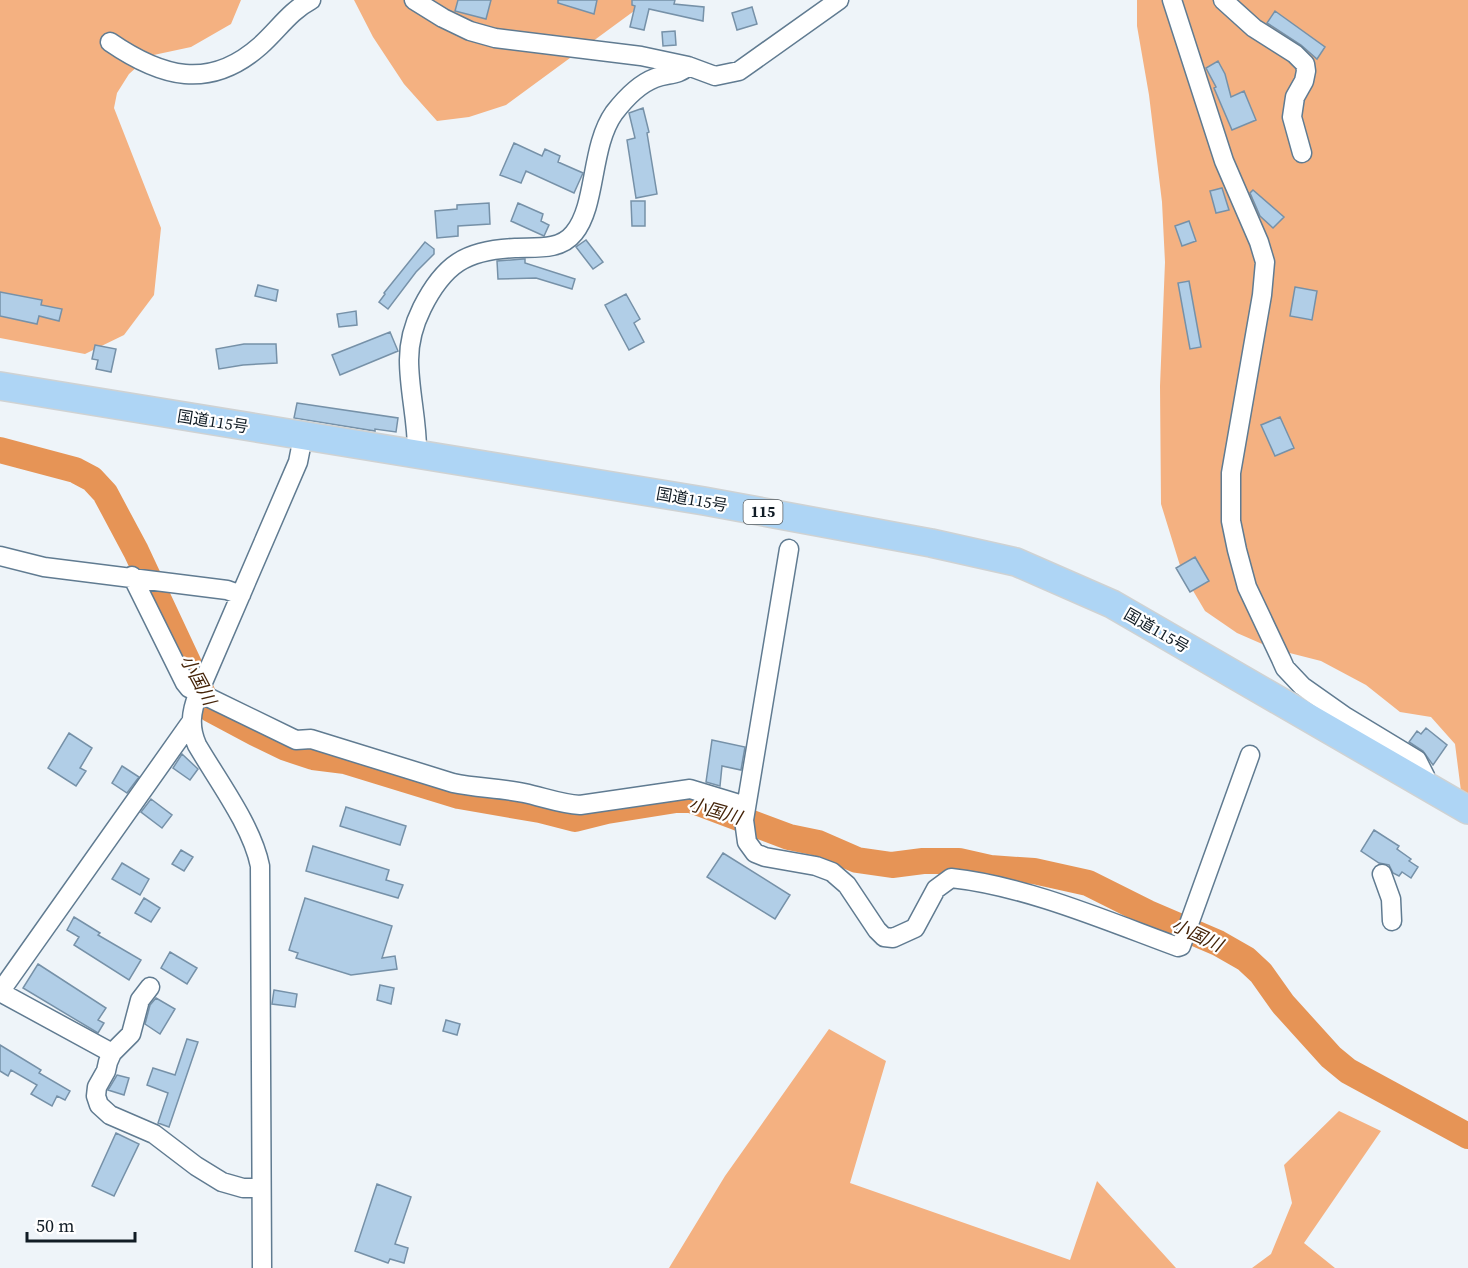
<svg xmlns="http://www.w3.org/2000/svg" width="1468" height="1268" font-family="'Source Serif 4','Noto Sans JP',serif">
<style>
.green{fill:#f4b181}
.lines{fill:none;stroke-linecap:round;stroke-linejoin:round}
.river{stroke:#e69456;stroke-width:26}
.building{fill:#b1cee7;stroke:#7691a8;stroke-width:1.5}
.minor-casing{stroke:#607b91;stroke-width:21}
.highway-casing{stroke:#cfd2d3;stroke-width:30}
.minor{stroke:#fff;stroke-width:18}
.highway{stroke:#aed5f5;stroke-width:27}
.labels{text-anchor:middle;stroke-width:4.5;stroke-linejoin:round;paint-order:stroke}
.shield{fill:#fff;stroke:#586066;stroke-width:1.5}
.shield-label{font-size:15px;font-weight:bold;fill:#111c25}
.street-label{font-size:16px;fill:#111c25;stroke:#fff}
.water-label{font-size:18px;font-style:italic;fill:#452409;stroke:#fff}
</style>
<rect width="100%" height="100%" fill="#eef4f9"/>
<!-- green -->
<path class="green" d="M0 0H241L231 24 191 47 149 56 129 74 117 93 114 108 161 228 154 295 124 335 85 354 0 338Z
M354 0H649L506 105 469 117 437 121 404 84 373 37Z
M1137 0H1468V796L1461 791 1455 744 1431 717 1400 712 1366 685 1321 661 1274 649 1237 633 1205 611 1182 572 1161 504 1160 386 1165 262 1162 202 1149 95 1137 26Z
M829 1029 886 1061 850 1183 1070 1260 1097 1181 1176 1268H669L725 1176Z
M1339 1111 1381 1131 1304 1243 1335 1268H1252L1271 1254 1292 1203 1284 1165Z"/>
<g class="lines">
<!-- river -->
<path class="river" d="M0 450 75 470 92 479 105 493 136 551 210 709 255 733 286 748 313 757 345 761 459 796 540 810 575 819 607 811 676 800H691L789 837 818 843 857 860 892 865 923 861H959L990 868 1034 871 1088 883 1148 913 1218 943 1246 959 1261 973 1283 1004 1331 1057 1348 1071 1468 1136"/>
</g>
<!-- building -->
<path class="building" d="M458 0H491L486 19 455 11Z
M558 0H597L594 14 558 3Z
M632 0H675L674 4 704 7 703 21 649 9 644 30 630 27 635 6 632 5Z
M752 7 757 24 737 30 732 13Z
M1275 11 1325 47 1317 59 1301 45 1267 23Z
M675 31 676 45 663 46 662 32Z
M1218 61 1225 74 1231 97 1244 91 1256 120 1232 130 1214 88 1216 87 1206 68Z
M643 108 649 132 647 133 657 194 636 198 627 140 635 138 629 113Z
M514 143 542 156 545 149 560 156 558 162 583 173 574 193 526 171 521 183 500 175Z
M1222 188 1229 210 1216 213 1210 191Z
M1253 190 1284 217 1273 228 1260 216 1250 193Z
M631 201H645V226H632Z
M489 203 490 224 458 226V236L437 238 435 211 457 209V205Z
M518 203 543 214 541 221 549 225 544 236 511 221Z
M1189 221 1196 241 1182 246 1175 226Z
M586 240 603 262 593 269 576 247Z
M425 242 434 249V254L416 272 388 309 379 302 385 294 384 293Z
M523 259H525V263L575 279 572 289 536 278 498 279 497 261Z
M1189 281 1201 347 1190 349 1178 283Z
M258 285 278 290 276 301 255 296Z
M1295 287 1317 291 1312 320 1290 316Z
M0 292 42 300 41 305 62 309 59 321 39 316 37 324 0 316Z
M626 294 640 319 634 323 644 342 629 350 605 305Z
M356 311 357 325 339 327 337 314Z
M390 332 398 351 340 375 332 355Z
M244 344H276L277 363 243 365 219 369 216 349Z
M95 345 116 349 111 372 96 369 98 360 92 359Z
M297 403 398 418 396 432 375 429V431L294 418Z
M1280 417 1294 448 1275 456 1261 425Z
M1195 557 1209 581 1190 592 1176 568Z
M1426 728 1447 745 1433 765 1423 751 1409 742 1417 731 1421 734Z
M69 733 92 748 80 768 86 771 76 786 48 768Z
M712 740 745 747 741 770 722 766 720 786 706 782Z
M182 754 198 769 190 780 173 768Z
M122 766 139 777 127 793 112 783Z
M151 799 172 815 162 828 141 812Z
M346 807 406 826 400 845 340 826Z
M1374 830 1399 846 1397 849 1411 859 1409 861 1418 867 1411 878 1402 872 1399 876 1393 873 1389 865 1379 863 1361 851Z
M313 846 389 870 386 880 403 885 398 898 306 871Z
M181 850 193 857 184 871 172 864Z
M723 853 790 895 775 919 707 877Z
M122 863 149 879 140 895 112 879Z
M144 898 160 908 151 922 135 913Z
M305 898 392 926 382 958 395 956 397 969 351 975 296 958 298 953 289 950Z
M74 917 100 933 98 935 141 960 129 980 74 945 79 937 67 930Z
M170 952 197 968 187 984 161 968Z
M38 964 106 1008 98 1020 104 1023 98 1033 23 988Z
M380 985 394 988 391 1004 377 1000Z
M274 990 297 994 295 1007 272 1004Z
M156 998 175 1009 160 1034 145 1024 150 1005Z
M446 1020 460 1024 457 1035 443 1031Z
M187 1039 198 1042 169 1127 158 1123 168 1093 147 1085 153 1068 175 1075Z
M0 1045 41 1070 39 1073 70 1091 65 1100 57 1096 52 1106 31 1094 37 1085 11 1070 8 1076 0 1071Z
M117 1075 129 1078 124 1095 108 1090Z
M116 1133 139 1144 114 1196 92 1186Z
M377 1184 411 1197 395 1244 408 1248 404 1263 390 1259 388 1263 355 1251Z"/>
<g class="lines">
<defs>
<path id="minor" d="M414 0 443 18 470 31 495 38 641 56 688 66 715 76 739 71 839 0
M1172 0 1224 161 1259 242 1265 262 1262 295 1231 473V521L1237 550 1247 587 1281 659 1285 668 1302 686 1346 717 1417 760 1425 776 1427 786
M1223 0 1254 28 1295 54 1305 64 1306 71 1304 81 1295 97 1292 117 1302 153
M110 42C161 77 209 91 260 46 278 30 290 11 311 0
M417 455C418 423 409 392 409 360 409 341 414 324 422 308 444 264 466 250 515 248 535 247 560 251 574 233 597 205 590 147 614 113 624 100 639 84 655 78 668 73 678 76 688 66
M789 549 744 820 747 842 755 853 765 857 816 866 832 872 847 885 877 930 884 937 893 938 915 928 936 889 951 878C1026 886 1107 921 1178 947L1181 946 1250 755
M0 556 44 567 227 590 241 595
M132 576 185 683 189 688 296 740 311 739 453 783C476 788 501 788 524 793 543 797 561 804 580 805L690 789 746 806
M1382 874 1391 899 1392 921
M150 987 140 1000 131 1034 112 1053 108 1062 106 1071 97 1087 96 1096 99 1105 110 1115 154 1134 196 1166 222 1182 243 1188H261
M0 992 191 722
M0 992 112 1053
M262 1268 260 866C252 826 218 781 197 745 189 727 191 712 198 694L298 462 303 437"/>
<path id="highway" d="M0 386 704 501 931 543 1016 562 1112 604 1468 810"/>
</defs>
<!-- minor casing -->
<use href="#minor" class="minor-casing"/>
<!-- highway casing -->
<use href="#highway" class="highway-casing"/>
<!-- minor -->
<use href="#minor" class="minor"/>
<!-- highway -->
<use href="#highway" class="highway"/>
</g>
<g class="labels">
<!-- shield labels -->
<rect class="shield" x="743.5" y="500" width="39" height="24" rx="4.5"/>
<g class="shield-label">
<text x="763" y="517">115</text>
</g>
<!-- street labels -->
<g class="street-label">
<text transform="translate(213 421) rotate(9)" y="6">国道115号</text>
<text transform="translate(692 499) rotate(10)" y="6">国道115号</text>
<text transform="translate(1157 630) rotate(30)" y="6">国道115号</text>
</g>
<!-- water labels -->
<g class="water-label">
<text transform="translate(198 680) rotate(62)" y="6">小国川</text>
<text transform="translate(715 811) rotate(16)" y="6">小国川</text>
<text transform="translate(1197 935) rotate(25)" y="6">小国川</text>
</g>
</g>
<!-- scale -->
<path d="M27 1232v9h108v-9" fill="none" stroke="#111c25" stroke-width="3"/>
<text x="36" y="1232" font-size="18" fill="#111c25" stroke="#ffffff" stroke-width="4.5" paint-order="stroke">50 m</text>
</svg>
